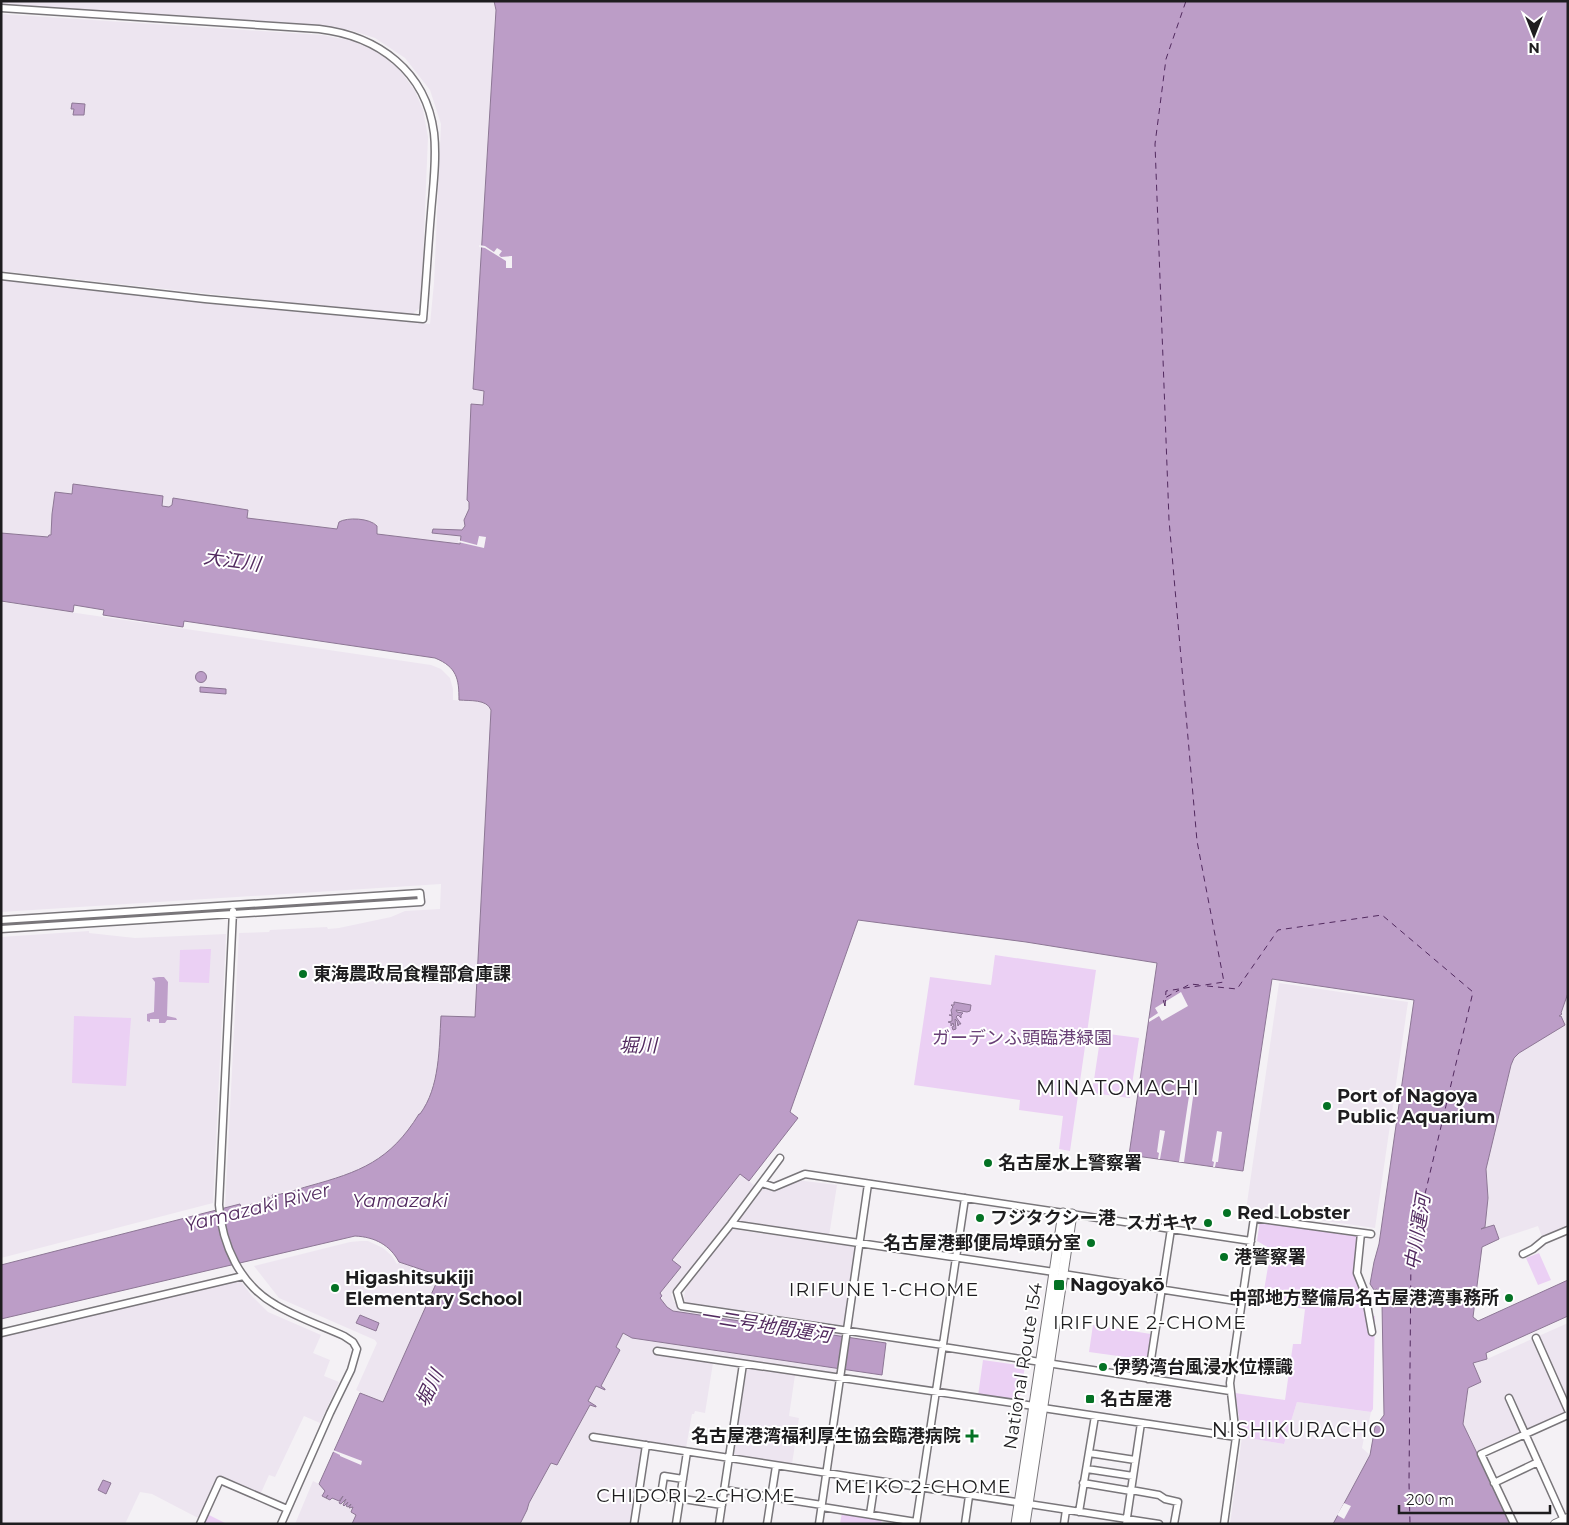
<svg xmlns="http://www.w3.org/2000/svg" width="1569" height="1525" font-family="Montserrat,'Noto Sans JP',sans-serif">
<style>
.built{fill:#ede5f0}
.green{fill:#ebd0f4}
.forest{fill:#be9fc9}
.water{fill:#bc9dc7;stroke:#8d7795}
.pier{fill:#f4f1f5}
.lines{fill:none;stroke-linecap:round;stroke-linejoin:round}
.ferry{stroke:#522a5f;stroke-width:1;stroke-dasharray:6 5;stroke-linecap:butt}
.minor-casing{stroke:#79767a;stroke-width:9}
.major-casing{stroke:#79767a;stroke-width:10}
.highway-casing{stroke:#79767a;stroke-width:11}
.minor{stroke:#fff;stroke-width:6}
.major{stroke:#fff;stroke-width:8}
.highway{stroke:#fff;stroke-width:9}
.poi-dot{fill:#047224;stroke:#fff;stroke-width:2}
.labels{text-anchor:middle;stroke-width:4;stroke-linejoin:round;paint-order:stroke}
.poi-label{font-size:18px;font-weight:bold;fill:#1e1d1f;stroke:#fff;text-anchor:start}
.park-label{font-size:18px;fill:#6a4177;stroke:#fff}
.street-label{font-size:18px;fill:#1e1d1f;stroke:#fff}
.water-label{font-size:19px;font-style:italic;fill:#522a5f;stroke:#fff}
.neighbourhood-label{font-size:19px;letter-spacing:1px;fill:#1e1d1f;stroke:#fff}
.quarter-label{font-size:20px;letter-spacing:1px;fill:#1e1d1f;stroke:#fff}
</style>
<rect width="100%" height="100%" fill="#f4f1f5"/>
<!-- built -->
<path class="built" d="M1 1H494L496 9 473 389 484 391 483 405 471 404 467 500 469 502V509L466 518 465 526 463 530 433 529V533L461 536 460 545 376 534 377 526 373 522 345 518 337 529 247 518 248 510 174 498 172 505 169 507 162 506 163 496 73 484 72 494 55 493 52 514 51 535 49 537 1 533V279L430 324 434 283 441 124 430 90 405 58 375 38 350 30 1 4Z
M1 14 322 35 353 41 380 53 399 69 415 91 423 110 428 137 421 307 410 316 1 271Z
M1 602 431 665 441 669 450 678 453 689V700L483 702 489 706 491 710 475 1018 439 1054 437 1068 432 1088 424 1109 402 1139 381 1157 357 1171 344 1176 272 1195 273 1198 263 1199 264 1201 241 1207 240 1204 225 1208 239 933 269 932 270 930 327 927 328 929 339 928 391 917 405 911 440 909 441 884 1 912Z
M89 931V933L135 938 226 934 213 1203 1 1258V937Z
M1279 983 1408 1002 1375 1228 1246 1210Z
M1568 993V1226L1542 1237 1538 1226 1499 1239 1494 1225 1481 1230V1229L1485 1227 1488 1198 1486 1169 1511 1065 1515 1057 1560 1017Z
M740 1174 755 1186 671 1294 673 1300 678 1306 685 1308 842 1332 841 1337 673 1311 667 1307 660 1297V1293L680 1267 672 1260Z
M797 1180 837 1185 829 1236 738 1222 759 1193 763 1189H778Z
M732 1229 856 1247 844 1327 687 1305 684 1298 685 1291 689 1283Z
M361 1241H368L383 1248 392 1256 397 1264 399 1262 439 1276 383 1402 382 1403 356 1390 377 1343 375 1340 279 1298 254 1266 350 1242Z
M239 1279 252 1296 268 1312 321 1335 313 1353 330 1360 324 1376 339 1382 320 1423 304 1416 275 1477 269 1475 260 1495 219 1477 200 1519 152 1494 140 1492 125 1524H5L1 1522V1335Z
M1568 1323V1411L1477 1452 1463 1424 1472 1363 1487 1359Z
M623 1332 632 1338 837 1368 836 1372 833 1374 657 1348 656 1354 713 1363 705 1413 695 1411 694 1414H692L686 1448 593 1434 592 1440 644 1448 632 1524H520L527 1510 529 1503 552 1462 557 1465 591 1404 595 1407 596 1406 588 1401 597 1385 605 1389 600 1386 620 1350 616 1347Z
M747 1368 795 1375 789 1416 799 1418 792 1464 735 1456 734 1454Z
M1297 1402 1371 1412 1368 1426 1366 1427 1362 1448 1370 1455 1333 1524H1230L1242 1437 1284 1444Z
M313 1481 319 1484 326 1491V1496L328 1495 330 1499 332 1498 339 1501 343 1496V1501L346 1499V1503L348 1501 349 1502 348 1507 350 1504 353 1506 357 1514 352 1524H295Z"/>
<!-- green -->
<path class="green" d="M211 949 209 983 179 982 180 950Z
M995 955 1096 970 1070 1151 1059 1149 1063 1116 1019 1110 1020 1100 914 1085 930 977 991 985Z
M74 1016 131 1018 126 1086 72 1083Z
M1101 1033 1139 1038 1130 1098 1092 1093Z
M1260 1220 1358 1234 1354 1272 1370 1316H1375L1373 1409 1371 1412 1297 1402 1284 1444 1242 1437 1235 1393 1285 1400 1293 1344H1301L1305 1309 1262 1302 1271 1249 1257 1241Z
M1539 1253 1551 1280 1538 1285 1526 1258Z
M1093 1325 1151 1334 1147 1360 1089 1352Z
M983 1360 1025 1366 1019 1402 978 1396Z
M842 1512 882 1519 881 1524H840Z
M207 1514 227 1524H202Z"/>
<!-- forest -->
<path class="forest" d="M159 977H164L168 982 167 1016 176 1018 177 1020H167L165 1023H159V1019H150V1022L147 1021V1014L154 1012 155 982 152 978Z"/>
<!-- water -->
<path class="water" d="M494 1H1568V993L1561 1013 1562 1014 1559 1016H1561L1565 1025 1519 1053 1514 1058 1511 1065 1486 1169 1488 1198 1485 1227 1481 1229 1494 1225 1499 1239 1482 1247 1473 1317 1478 1321 1568 1280V1316L1486 1353 1487 1359 1473 1363 1481 1382 1468 1388 1463 1424 1511 1524H1333L1370 1455 1375 1427 1384 1415 1382 1304 1377 1289 1374 1290 1370 1284 1374 1262 1379 1244 1414 1000 1272 979 1243 1171 1129 1155 1157 963 1026 942 858 920 790 1112 798 1118 749 1181 740 1174 672 1260 681 1267 660 1293 662 1296 660 1298 667 1307 673 1311 886 1343 882 1375 632 1338 623 1333 616 1347 620 1350 601 1386 605 1389V1390L596 1386 588 1401 596 1406V1407L590 1405 557 1465 551 1463 529 1503 527 1510 520 1524H352L356 1515 351 1512 353 1507 349 1508 351 1504 348 1507 346 1506 348 1502 344 1506 343 1505 346 1499 341 1504 339 1503 343 1496 339 1501 332 1498 330 1500 326 1498 328 1495 326 1498 322 1496 325 1491 319 1484 360 1393 383 1402 439 1277 438 1275 399 1262C390 1245 375 1237 355 1236L1 1319V1265L240 1204 241 1207 264 1201 263 1198 269 1197 270 1199 273 1198 272 1195C282 1195 298 1189 309 1186 360 1172 390 1161 419 1114H420C440 1087 439 1048 441 1016L475 1017 491 710C487 699 470 701 459 700 459 679 457 667 435 658L184 621 183 627 103 615 104 610 74 605 73 612 1 601V533L48 537 49 535H51L52 514 55 492 72 494 73 484 163 496 162 506 169 507 172 505 173 498 248 510 247 518 337 529 339 522C347 517 370 518 377 526V534L460 544 461 536 432 533 433 529 462 530 465 526 464 520 469 509V502L467 500 471 404 483 405 484 391 473 389 496 10Z
M72 103 85 104 84 115H73L74 109H71Z
M195.5 677a5.5 5.5 0 1 1 11 0a5.5 5.5 0 1 1-11 0Z
M200 687 226 689V694L200 692Z
M954 1002 971 1005 970 1011 967 1012 956 1010 957 1012 963 1013 961 1015V1018L958 1015 956 1017 961 1024H959L958 1026 957 1021 955 1019 956 1029 953 1030 952 1027 954 1026 953 1023 951 1026V1023L948 1022 952 1021V1016L949 1015H952L951 1010 953 1007 951 1005H954Z
M360 1315 379 1323 376 1331 356 1323Z
M103 1480 111 1483 106 1494 98 1490Z"/>
<!-- pier -->
<path class="pier" d="M479 245 485 246 494 252 497 248 502 251 499 255 501 257 512 256V268H506V261L485 248 479 247Z
M479 536 486 537 484 548 458 542V540L477 545Z
M1181 992 1188 1006 1162 1021 1159 1016 1149 1022V1019L1158 1013 1155 1008Z
M1191 1083H1195L1184 1162H1179Z
M1160 1130 1165 1131 1160 1159H1158L1159 1153 1157 1152Z
M1217 1131 1222 1132 1218 1162H1216L1215 1167H1213L1214 1162 1212 1161Z
M333 1450 362 1461 361 1465 340 1456V1455L332 1451Z
M1344 1503 1351 1506 1344 1519 1337 1515Z"/>
<g class="lines">
<!-- ferry -->
<path class="ferry" d="M1207 986 1237 989 1278 930 1382 915 1473 992 1411 1253 1409 1483 1410 1524
M1183 988 1190 984 1200 985
M1165 1006 1166 991 1224 982 1197 841 1169 520 1155 144 1166 59 1186 1
M1165 1006 1163 999 1179 990"/>
<defs>
<path id="minor" d="M1 8 319 29C378 36 426 71 434 133 437 159 433 187 431 213 428 248 426 284 423 319L205 299 1 276
M233 911 219 1205C222 1245 240 1285 276 1305 298 1318 322 1326 344 1336L353 1342 357 1349 351 1370 330 1413 281 1524
M1 920 420 893 421 902 1 929
M780 1158 731 1224 677 1292 681 1306 943 1345
M762 1183 774 1187 805 1174 1251 1241
M731 1224 1054 1272
M1361 1233 1357 1273 1365 1293 1372 1332
M1523 1254 1533 1249 1544 1240 1568 1230
M1063 1274 1242 1302
M1 1333 243 1276
M1536 1338 1568 1410
M943 1347 1230 1391
M657 1351 1034 1406
M1148 1379 1171 1229
M1509 1398 1564 1520
M1043 1408 1236 1437
M593 1437 1159 1524
M1089 1453 1135 1460
M1087 1469 1133 1476
M1083 1483 1131 1491
M1494 1483 1538 1462
M725 1490 822 1505
M1131 1490 1159 1495 1165 1499 1178 1502 1174 1524
M638 1492 722 1505
M661 1495 664 1476 683 1479
M822 1507 916 1522
M1079 1512 1095 1416
M870 1514 875 1481
M200 1524 220 1480 287 1509
M634 1524 646 1445
M676 1524 687 1452
M719 1524 743 1364
M767 1524 776 1466
M819 1524 868 1184
M916 1524 965 1198
M965 1524 969 1496
M1064 1524 1066 1510
M1126 1524 1141 1423
M1224 1524 1236 1437 1230 1383 1254 1218 1371 1234
M1514 1524 1481 1454 1568 1415"/>
<path id="major" d="M1555 1524 1568 1518"/>
<path id="highway" d="M1016 1524 1063 1213
M1025 1524 1072 1214"/>
</defs>
<!-- minor casing -->
<use href="#minor" class="minor-casing"/>
<!-- major casing -->
<use href="#major" class="major-casing"/>
<!-- highway casing -->
<use href="#highway" class="highway-casing"/>
<!-- minor -->
<use href="#minor" class="minor"/>
<!-- major -->
<use href="#major" class="major"/>
<!-- highway -->
<use href="#highway" class="highway"/>
</g>
<!-- markers -->
<g class="poi-dot">
<circle cx="303" cy="974" r="5"/>
<circle cx="1327" cy="1106" r="5"/>
<circle cx="988" cy="1163" r="5"/>
<circle cx="1227" cy="1213" r="5"/>
<circle cx="980" cy="1218" r="5"/>
<circle cx="1208" cy="1223" r="5"/>
<circle cx="1091" cy="1243" r="5"/>
<circle cx="1224" cy="1257" r="5"/>
<rect x="1053" y="1279" width="12" height="12" rx="2.5"/>
<circle cx="335" cy="1288" r="5"/>
<circle cx="1509" cy="1298" r="5"/>
<circle cx="1103" cy="1367" r="5"/>
<rect x="1085" y="1394" width="10" height="10" rx="2.5"/>
<path d="M969.5 1428.5h5v5h5v5h-5v5h-5v-5h-5v-5h5z"/>
</g>
<g class="labels">
<!-- poi labels -->
<g class="poi-label">
<text x="313" y="980">東海農政局食糧部倉庫課</text>
<text x="1337" y="1102">Port of Nagoya<tspan x="1337" dy="21">Public Aquarium</tspan></text>
<text x="998" y="1169">名古屋水上警察署</text>
<text x="1237" y="1219">Red Lobster</text>
<text x="990" y="1224">フジタクシー港</text>
<text x="1198" y="1229" text-anchor="end">スガキヤ</text>
<text x="1081" y="1249" text-anchor="end">名古屋港郵便局埠頭分室</text>
<text x="1234" y="1263">港警察署</text>
<text x="345" y="1284">Higashitsukiji<tspan x="345" dy="21">Elementary School</tspan></text>
<text x="1070" y="1291">Nagoyakō</text>
<text x="1499" y="1304" text-anchor="end">中部地方整備局名古屋港湾事務所</text>
<text x="1113" y="1373">伊勢湾台風浸水位標識</text>
<text x="1100" y="1405">名古屋港</text>
<text x="961" y="1442" text-anchor="end">名古屋港湾福利厚生協会臨港病院</text>
</g>
<!-- park labels -->
<g class="park-label">
<text x="1022" y="1044">ガーデンふ頭臨港緑園</text>
</g>
<!-- street labels -->
<g class="street-label">
<text transform="translate(1023 1366) rotate(-81)" y="6">National Route 154</text>
</g>
<!-- water labels -->
<g class="water-label">
<text transform="translate(232 560) rotate(8)" y="7">大江川</text>
<text x="638" y="1052">堀川</text>
<text x="400" y="1207">Yamazaki</text>
<text transform="translate(257 1207) rotate(-14)" y="7">Yamazaki River</text>
<text transform="translate(1417 1232) rotate(-81)" y="7">中川運河</text>
<text transform="translate(766 1325) rotate(9)" y="7">一二号地間運河</text>
<text transform="translate(429 1388) rotate(-64)" y="7">堀川</text>
</g>
<!-- neighbourhood labels -->
<g class="neighbourhood-label">
<text x="884" y="1296">IRIFUNE 1-CHOME</text>
<text x="1150" y="1329">IRIFUNE 2-CHOME</text>
<text x="923" y="1493">MEIKO 2-CHOME</text>
<text x="696" y="1502">CHIDORI 2-CHOME</text>
</g>
<!-- quarter labels -->
<g class="quarter-label">
<text x="1118" y="1095">MINATOMACHI</text>
<text x="1299" y="1437">NISHIKURACHO</text>
</g>
</g>
<!-- border -->
<rect width="1569" height="1525" fill="none" stroke="#1e1d1f" stroke-width="5"/>
<!-- north arrow -->
<g transform="translate(1534 35) rotate(180)" stroke="#ffffff" stroke-width="4" paint-order="stroke">
<path d="M0-4L9 19L0 12L-9 19Z" fill="#1e1d1f"/>
<text y="-8" font-size="14" font-weight="bold" text-anchor="middle" fill="#1e1d1f">N</text>
</g>
<!-- scale -->
<path d="M1399 1505v8h151v-8" fill="none" stroke="#1e1d1f" stroke-width="2.5"/>
<text x="1406" y="1505" font-size="15" fill="#1e1d1f" stroke="#ffffff" stroke-width="4" paint-order="stroke">200 m</text>
</svg>
